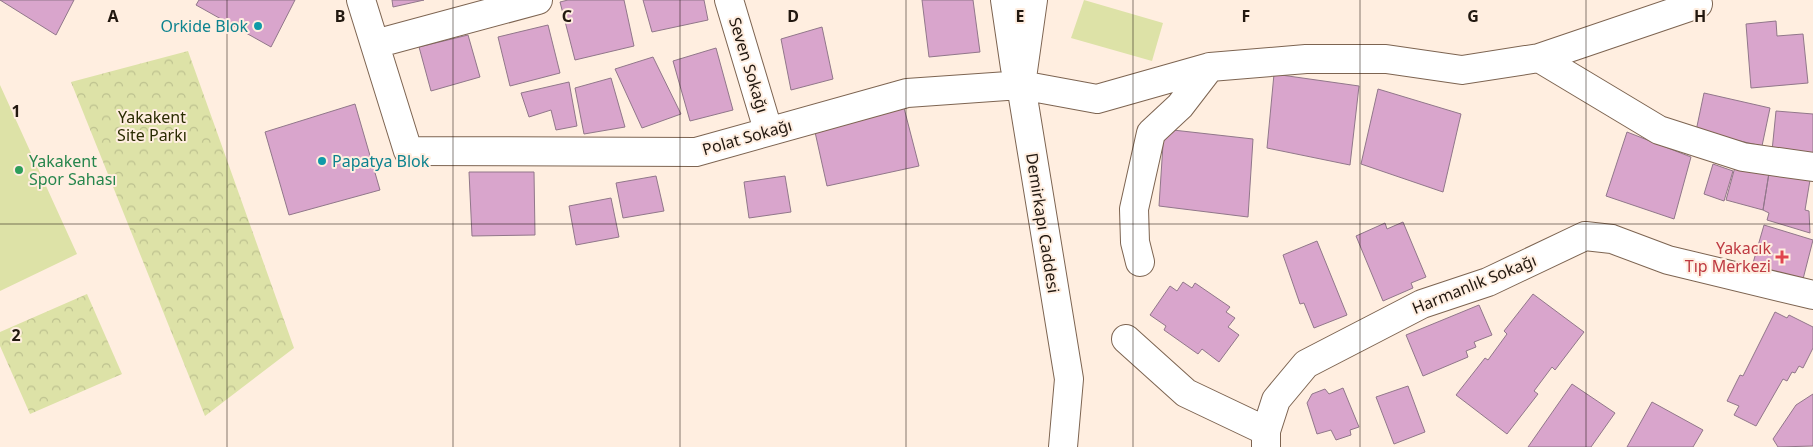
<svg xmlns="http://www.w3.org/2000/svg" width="1813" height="447" font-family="'Noto Sans',sans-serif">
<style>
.park{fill:url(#park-crowns)}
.garden{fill:#dde2a7}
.building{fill:#d9a5cc;stroke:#91778a}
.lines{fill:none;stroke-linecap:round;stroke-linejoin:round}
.minor-casing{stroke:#7d6451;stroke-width:30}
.minor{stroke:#fff;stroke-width:28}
.grid{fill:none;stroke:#221810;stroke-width:1;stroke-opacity:0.55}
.culture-dot{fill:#0f9aa8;stroke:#ffeee0;stroke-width:2}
.leisure-dot{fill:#2e9e5b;stroke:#ffeee0;stroke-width:2}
.health-dot{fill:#e0444e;stroke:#ffeee0;stroke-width:2}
.labels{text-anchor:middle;stroke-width:4;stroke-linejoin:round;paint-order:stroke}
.culture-label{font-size:16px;fill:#0d838f;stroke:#ffeee0;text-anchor:end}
.street-label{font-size:16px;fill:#221810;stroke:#ffeee0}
.park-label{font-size:16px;fill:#2a2c00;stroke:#ffeee0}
.leisure-label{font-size:16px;fill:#27864d;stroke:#ffeee0;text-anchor:start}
.health-label{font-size:16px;fill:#be3a42;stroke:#ffeee0;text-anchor:end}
.grid-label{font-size:16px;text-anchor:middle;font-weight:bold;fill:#221810;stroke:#ffeee0;stroke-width:4;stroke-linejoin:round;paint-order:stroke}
</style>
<defs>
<pattern id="park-crowns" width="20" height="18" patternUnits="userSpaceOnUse" patternTransform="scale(1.25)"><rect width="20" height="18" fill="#dde2a7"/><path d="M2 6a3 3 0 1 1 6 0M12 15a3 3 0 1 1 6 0" fill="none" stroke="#bdc18f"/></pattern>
</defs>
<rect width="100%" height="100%" fill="#ffeee0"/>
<!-- park -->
<path class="park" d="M188 51 294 348 205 416 71 82Z
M87 294 122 374 30 414 0 346V332Z"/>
<!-- garden -->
<path class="garden" d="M1084 0 1163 23 1152 61 1071 38Z
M0 85 77 254 0 291Z"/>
<!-- building -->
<path class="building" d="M0 0H74L56 35Z
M199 0H295L271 47 196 5Z
M392 0H424L393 7Z
M568 0H624L634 46 575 60 560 2Z
M643 0H704L708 20 652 32Z
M922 0H973L980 52 929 57Z
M1776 21 1777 36 1803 34 1808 83 1751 88 1746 24Z
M548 25 560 73 510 86 498 37Z
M822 27 833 79 791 90 781 39Z
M468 35 480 77 431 91 419 47Z
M716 48 733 110 690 121 673 61Z
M653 57 681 114 642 128 615 69Z
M1274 74 1359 86 1350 165 1267 148Z
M611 78 625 127 584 134 575 88Z
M569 82 577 126 556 130 551 110 529 117 521 93Z
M1378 89 1461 114 1443 192 1361 164Z
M1704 93 1770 108 1762 146 1696 131Z
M355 104 380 190 289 215 265 132Z
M904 108 919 166 827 186 815 132Z
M1776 111 1813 114V165L1771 161Z
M1164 129 1253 139 1248 217 1159 206Z
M1627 132 1691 157 1674 219 1606 196Z
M1713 164 1733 171 1724 201 1704 194Z
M1735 167 1769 173 1763 210 1726 200Z
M469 172H534L535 235 472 236Z
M1769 173 1810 180 1805 210 1809 211 1810 233 1767 220 1769 213 1763 210Z
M656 176 664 211 623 218 616 183Z
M785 176 791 212 749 218 744 182Z
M611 198 619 237 576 245 569 206Z
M1403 222 1426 277 1411 283 1413 288 1383 301 1356 236 1385 223 1387 229Z
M1764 225 1813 240 1802 283 1751 270Z
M1317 241 1347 315 1314 328 1304 303 1300 304 1283 255Z
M1183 282 1192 288 1195 283 1230 307 1226 312 1235 318 1228 327 1239 335 1219 362 1202 349 1198 354 1164 330 1166 326 1150 315 1170 286 1177 291Z
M1533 294 1584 332 1555 370 1552 367 1534 391 1538 394 1507 434 1456 395 1485 358 1488 360 1507 334 1504 331Z
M1479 305 1492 335 1474 342 1476 347 1466 351 1468 357 1423 376 1406 335Z
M1775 312 1787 318 1789 315 1813 327V348L1803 368 1799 366 1795 373 1792 372 1787 381 1783 379 1756 426 1734 415 1739 406 1727 401 1740 375 1743 376Z
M1572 384 1615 413 1591 447H1528Z
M1408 386 1425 432 1394 444 1376 397Z
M1343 388 1359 427 1350 430 1351 435 1336 440 1331 430 1317 434 1307 403 1312 394 1325 389 1329 394Z
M1813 394V446L1778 447 1773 439 1796 405Z
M1652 402 1703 430 1693 447H1627Z"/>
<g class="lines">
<defs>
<path id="minor" d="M361 0 408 151 696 152 907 93 1021 85 1097 99 1210 67 1306 59H1386L1462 70 1539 58 1698 4
M729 0 768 130
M1005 0 1015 68
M1033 0 1021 85 1069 379 1063 447
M375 44 538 0
M1539 58 1659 130 1743 157 1813 167
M1140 262 1135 242 1134 209 1151 133 1180 106 1210 67
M1126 339 1186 393 1266 431V447
M1266 431 1276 400 1306 364 1422 304 1488 282 1585 236 1612 239 1668 260 1813 295"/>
</defs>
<!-- minor casing -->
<use href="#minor" class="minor-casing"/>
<!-- minor -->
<use href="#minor" class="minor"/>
</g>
<!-- grid -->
<path class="grid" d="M227 0V447M453 0V447M680 0V447M906 0V447M1133 0V447M1360 0V447M1586 0V447M0 224H1813"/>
<!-- markers -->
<g class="culture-dot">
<circle cx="258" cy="26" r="5"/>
<circle cx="322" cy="161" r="5"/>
</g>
<circle class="leisure-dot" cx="19" cy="170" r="5"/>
<path class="health-dot" d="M1779.5 249.5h5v5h5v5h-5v5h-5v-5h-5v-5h5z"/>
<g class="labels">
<!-- culture labels -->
<g class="culture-label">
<text x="248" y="32">Orkide Blok</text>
<text x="332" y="167" text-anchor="start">Papatya Blok</text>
</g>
<!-- street labels -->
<g class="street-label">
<text transform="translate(749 65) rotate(73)" y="6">Seven Sokağı</text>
<text transform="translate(747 137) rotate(-16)" y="6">Polat Sokağı</text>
<text transform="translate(1043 223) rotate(81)" y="6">Demirkapı Caddesi</text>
<text transform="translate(1474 284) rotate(-22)" y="6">Harmanlık Sokağı</text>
</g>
<!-- park labels -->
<g class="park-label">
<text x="152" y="123">Yakakent<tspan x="152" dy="18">Site Parkı</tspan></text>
</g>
<!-- leisure labels -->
<g class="leisure-label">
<text x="29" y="167">Yakakent<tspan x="29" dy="18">Spor Sahası</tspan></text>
</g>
<!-- health labels -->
<g class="health-label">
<text x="1771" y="254">Yakacık<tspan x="1771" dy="18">Tıp Merkezi</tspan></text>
</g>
</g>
<g class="grid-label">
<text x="113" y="22">A</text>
<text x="340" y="22">B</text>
<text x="567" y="22">C</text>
<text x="793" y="22">D</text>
<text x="1020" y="22">E</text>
<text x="1246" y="22">F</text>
<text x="1473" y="22">G</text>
<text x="1700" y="22">H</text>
<text x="16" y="117">1</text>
<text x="16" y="341">2</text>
</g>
</svg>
